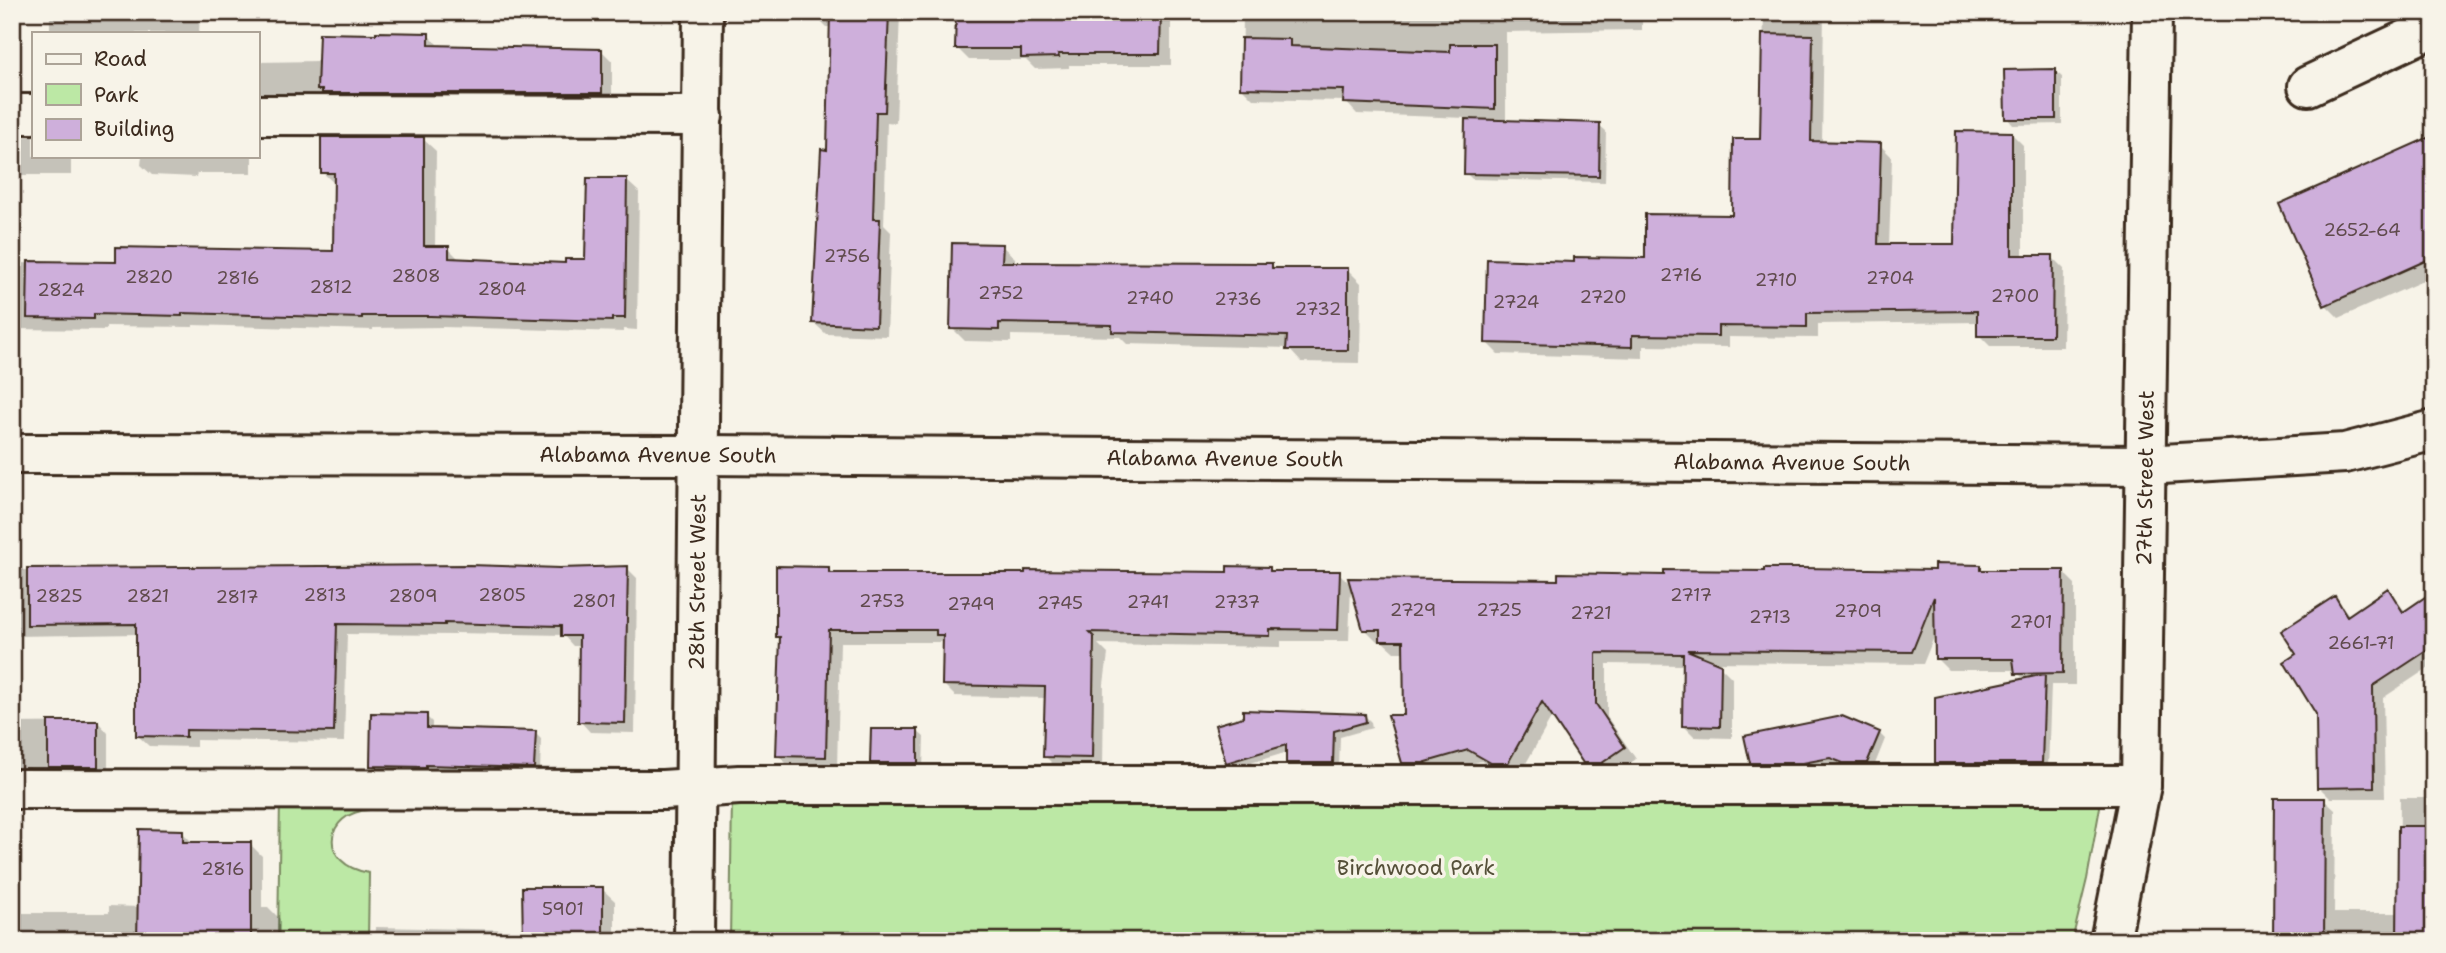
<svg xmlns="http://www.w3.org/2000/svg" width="2446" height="953" font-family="'Shantell Sans',sans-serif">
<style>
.green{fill:#bce8a5;stroke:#7c8962;stroke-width:2}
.shadow{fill:#0003}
.building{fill:#ceafdb;stroke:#3b2a1e;stroke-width:2}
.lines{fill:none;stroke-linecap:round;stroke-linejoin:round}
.minor-casing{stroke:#3b2a1e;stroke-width:44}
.minor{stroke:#f7f3e8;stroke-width:38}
.labels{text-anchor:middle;stroke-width:7;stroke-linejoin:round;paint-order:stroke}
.number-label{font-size:18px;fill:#604b4d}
.street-label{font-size:21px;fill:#3b2a1e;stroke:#f7f3e8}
.park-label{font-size:21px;fill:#555039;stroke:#f7f3e8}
</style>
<rect width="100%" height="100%" fill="#f7f3e8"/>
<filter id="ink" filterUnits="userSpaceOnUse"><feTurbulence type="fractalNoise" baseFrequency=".0143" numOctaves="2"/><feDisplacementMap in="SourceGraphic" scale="14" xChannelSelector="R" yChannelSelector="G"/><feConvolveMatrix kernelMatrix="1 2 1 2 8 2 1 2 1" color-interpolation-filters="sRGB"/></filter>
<g filter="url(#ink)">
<!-- green -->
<path class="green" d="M732 796H2102L2087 879 2072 941H730Z
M280 797 370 799V810C323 812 318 865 369 873L368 941H278Z"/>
<!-- shadow -->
<path class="shadow" d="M50 12H200L199 33H50Z
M814 12H900L896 123 887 122 884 225 891 232 887 336 826 334 814 323 829 151 831 27H826L814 15Z
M958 12H1171V65H1069V68L1035 69 1026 60H969L957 48Z
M1243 12H1642V30L1506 32V122L1599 125 1606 131 1605 182 1472 179 1466 173 1467 118 1357 114 1345 101 1253 99 1242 88Z
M1727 12H1824L1822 143 1880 145 1892 157 1889 246H1956L2011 133 2023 145V257H2052L2064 269 2063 347H1991L1979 335V322L1818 324V338L1729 337V347L1643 346V358L1498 354 1486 342 1576 263 1647 260 1733 216 1761 141 1764 13Z
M428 35 439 46 601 50 612 61V103L257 107V62L320 61Z
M2055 71 2062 77V124L2013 125 2007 118Z
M33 136V156H71V175H12V138Z
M2434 136V276L2339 318 2326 305Z
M423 139 436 151 435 248H448L461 261 567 265 587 261 626 180 639 192 637 330 624 329V332L443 327 373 328V330L193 325V327L106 326V330L12 329V263L118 264 335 253V184L322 172Z
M142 156H252V173H197L196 177 152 175 141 165Z
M1002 246 1015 258V263L1271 265 1276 269 1348 270 1361 283 1360 363 1301 362 1288 348 1127 344 1120 337 1011 335V342L965 341 952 328Z
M1980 567 1985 572H2063L2075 584V685H2051L2048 769H1944L1937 762 2024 680 2016 670H1948L1936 658V632L1923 664 1709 662 1720 666 1732 678V738L1695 737 1683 725 1684 665 1607 664V717L1636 759 1615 774H1597L1585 762 1553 715 1520 774H1505L1481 761 1435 774H1416L1403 762 1406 717 1405 652H1394L1383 642 1377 641 1365 629 1560 581 1666 576 1936 572Z
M627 568 637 578 635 733 590 732 580 721 581 646H573L563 635 455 633V635L347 634 344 742 196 740V747L149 746 138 736V634L15 636 14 723 98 722 108 733V777L12 779V570Z
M1270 568 1274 573H1339L1351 585 1349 641H1281V647L1098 644 1108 654 1104 684 1103 769 1057 768 1045 756 1047 698 955 696 943 684 944 642H840L837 768 790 767 778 755 782 641 778 637 828 569 834 574 1228 573Z
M2388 591 2406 612 2434 593V670L2431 666 2383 698 2385 798H2330L2319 787 2318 713 2298 654 2335 598 2350 616Z
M426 716 432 722V730L535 733 541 739 540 773 432 770V773L378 772 372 766Z
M1365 716 1371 722 1372 728 1340 737 1339 769H1294L1287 762 1288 752 1234 768 1227 762Z
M917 731 924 737 923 769H878L872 762Z
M1879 733 1885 739 1873 769H1851L1838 763 1810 769H1758L1751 762Z
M2400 798H2434V941H2247V932H2274L2324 800 2335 810 2334 913H2399Z
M182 832 194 844H250L262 856V907H268L280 919V941H12V913H109V906L139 907Z
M602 889 615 901V941H375L376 927 524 930Z"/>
<!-- building -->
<path class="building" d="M830 12H889L885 112H876L873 219H880L876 326 812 323 821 149 827 150Z
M956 12H1161L1160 54H1058L1059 57 1021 58V49H955Z
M376 32 429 33V45L602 49V93H322V90H317L319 33 376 34Z
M1762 34 1813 35 1811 141 1881 143 1878 244H1954L1956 131 2012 132V255H2053L2052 336H1977V311L1807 313V327L1718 326V336L1632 335V347L1485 343 1487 259 1574 262V257L1645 258V214L1732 215 1733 139H1760Z
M1241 38 1290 39V46L1450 52V44H1495V109L1343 103 1344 90 1240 88Z
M2056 69V119H2005L2004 70Z
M1465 119 1600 123 1599 176 1464 174Z
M2434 135V257L2324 306 2279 204Z
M321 137H424V246H449V258L565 263V259H585L587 178H627L625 318H612V321L430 316H362V318L182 313V316L94 314V319L27 318 28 261 116 262V247L333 251 334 173H321Z
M952 243 1003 244 1002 262 1272 263V268H1348V350H1286L1287 336 1112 332V325L999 323V330L950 329Z
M1934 564 1981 565V570H2064L2063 673 2015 674 2013 659H1935L1934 597 1912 652 1687 650 1721 664 1720 727 1682 726 1683 654 1596 653V704L1625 747 1602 763H1583L1542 702 1508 763H1491L1468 750 1423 763H1402L1388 715H1404L1403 641H1380V630H1363L1348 578 1558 580V573L1664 575V570L1764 571V568H1802L1934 570Z
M470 565 560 568 628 566 625 723 578 722 579 636H561V626L445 623V625L337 624 334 732 186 730V737L136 736V624L27 625V568Z
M776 566 829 567V573H1025V570L1227 572V566L1270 567V571H1340L1338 630 1270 629V636L1089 632 1094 637 1092 758 1043 757 1045 687 942 685 943 635H936V630H829L826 757 776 756 780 637H776Z
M2388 588 2403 612 2434 591V646L2373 686 2374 787 2317 788 2316 714 2284 662 2296 654 2281 631 2335 596 2347 616Z
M2045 674 2042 763H1935V697Z
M1243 710 1365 714 1366 722 1334 731 1333 763H1286V745L1226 763 1215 725 1243 717Z
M371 713 427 714V728L536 731 534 768 426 765V767L370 766Z
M1842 716 1880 732 1867 763H1843L1830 758 1803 763H1750L1744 736Z
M48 721H98V767H48Z
M871 729H918V763H870Z
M2274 798H2325L2324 941H2273Z
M2398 826H2434V941H2397Z
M139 829 183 830V842H251V941H137Z
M522 887H603V935H589V941H523Z"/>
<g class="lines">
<defs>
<g id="minor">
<path d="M2308 86 2434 27"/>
<path d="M12 114H33"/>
<path d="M257 115 703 116"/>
<path id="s1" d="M12 454 700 455 2146 465 2345 453 2434 430"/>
<path d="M12 789 663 790 739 785H2141"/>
<path id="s2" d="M694 941 703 12"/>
<path id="s3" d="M2110 941 2141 785 2152 12"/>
</g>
</defs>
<!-- minor casing -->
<use href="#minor" class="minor-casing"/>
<!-- minor -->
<use href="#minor" class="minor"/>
</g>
</g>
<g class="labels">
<!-- number labels -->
<g class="number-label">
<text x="2362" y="236">2652-64</text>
<text x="847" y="262">2756</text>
<text x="1681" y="281">2716</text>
<text x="416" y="282">2808</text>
<text x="149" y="283">2820</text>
<text x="238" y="284">2816</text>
<text x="1890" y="284">2704</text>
<text x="1776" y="286">2710</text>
<text x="331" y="293">2812</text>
<text x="502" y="295">2804</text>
<text x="61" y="296">2824</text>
<text x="1001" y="299">2752</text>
<text x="2015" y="302">2700</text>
<text x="1603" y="303">2720</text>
<text x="1150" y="304">2740</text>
<text x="1238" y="305">2736</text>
<text x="1516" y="308">2724</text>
<text x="1318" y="315">2732</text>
<text x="325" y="601">2813</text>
<text x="502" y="601">2805</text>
<text x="1691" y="601">2717</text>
<text x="59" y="602">2825</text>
<text x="148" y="602">2821</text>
<text x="413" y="602">2809</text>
<text x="237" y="603">2817</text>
<text x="594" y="607">2801</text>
<text x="882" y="607">2753</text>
<text x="1148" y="608">2741</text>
<text x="1237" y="608">2737</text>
<text x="1060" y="609">2745</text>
<text x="971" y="610">2749</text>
<text x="1413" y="616">2729</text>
<text x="1499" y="616">2725</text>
<text x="1858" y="617">2709</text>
<text x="1591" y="619">2721</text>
<text x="1770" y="623">2713</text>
<text x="2031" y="628">2701</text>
<text x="2361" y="649">2661-71</text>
<text x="223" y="875">2816</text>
<text x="563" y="915">5901</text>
</g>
<!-- street labels -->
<g class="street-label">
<text dy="7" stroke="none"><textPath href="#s1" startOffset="646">Alabama Avenue South</textPath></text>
<text dy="7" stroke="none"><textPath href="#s1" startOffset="1213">Alabama Avenue South</textPath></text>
<text dy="7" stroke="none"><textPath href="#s1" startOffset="1780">Alabama Avenue South</textPath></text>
<text dy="7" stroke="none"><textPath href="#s3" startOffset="466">27th Street West</textPath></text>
<text dy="7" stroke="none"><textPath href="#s2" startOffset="359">28th Street West</textPath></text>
</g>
<!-- park labels -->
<g class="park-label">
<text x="1416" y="875">Birchwood Park</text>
</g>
</g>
<!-- margin -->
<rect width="2446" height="953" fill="none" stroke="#f7f3e8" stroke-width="42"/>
<rect x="21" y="21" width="2404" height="911" fill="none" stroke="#3b2a1e" stroke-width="2.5" filter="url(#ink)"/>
<!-- legend -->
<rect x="32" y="32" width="228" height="126" fill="#f7f3e8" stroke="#aca397" stroke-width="2"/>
<rect x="46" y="54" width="35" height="10" fill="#f7f3e8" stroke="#aca397" stroke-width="2"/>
<text x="94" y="66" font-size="21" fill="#3b2a1e">Road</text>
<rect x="46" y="84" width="35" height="21" fill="#bce8a5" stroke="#aca397" stroke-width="2"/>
<text x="94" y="102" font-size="21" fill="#3b2a1e">Park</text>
<rect x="46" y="119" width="35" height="21" fill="#ceafdb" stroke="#aca397" stroke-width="2"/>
<text x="94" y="136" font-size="21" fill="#3b2a1e">Building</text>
</svg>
